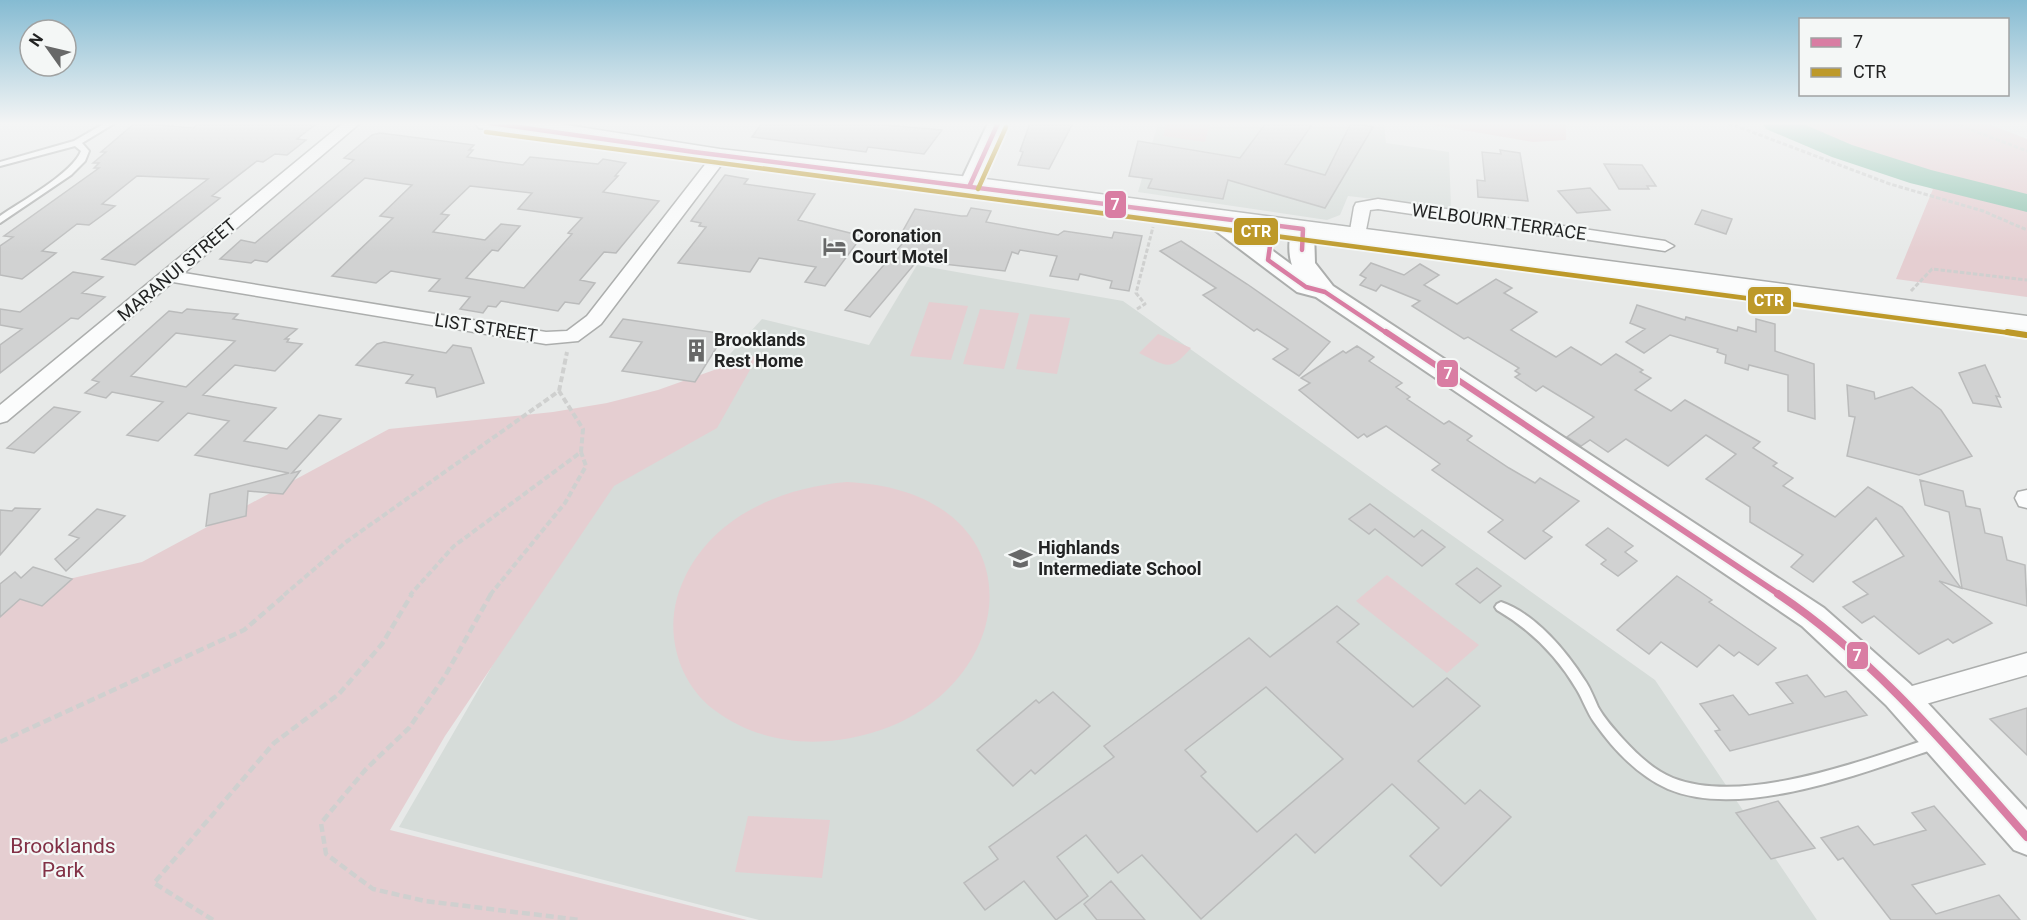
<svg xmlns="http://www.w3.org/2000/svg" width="2027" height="920" font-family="Roboto,sans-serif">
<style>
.built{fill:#d6dcd9}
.green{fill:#e5ced1}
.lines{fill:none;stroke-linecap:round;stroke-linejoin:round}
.river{fill:#92c5b2;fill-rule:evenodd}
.building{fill:#d1d2d2;stroke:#babbbb;stroke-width:1.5;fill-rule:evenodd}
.lane-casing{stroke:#acaead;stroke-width:4}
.street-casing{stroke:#acaead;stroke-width:3}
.secondary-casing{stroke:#acaead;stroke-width:4}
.highway-casing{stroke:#acaead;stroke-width:3}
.path-far2{stroke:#cfd0cf;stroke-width:3;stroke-dasharray:4.5 2;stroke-linecap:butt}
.path-far1{stroke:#cfd0cf;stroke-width:4;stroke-dasharray:6 3;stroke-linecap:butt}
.path{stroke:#cfd0cf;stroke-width:4.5;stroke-dasharray:8 4;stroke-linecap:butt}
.lane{fill:#fbfcfc;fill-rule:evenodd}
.street{fill:#fbfcfc;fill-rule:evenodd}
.secondary{fill:#fbfcfc;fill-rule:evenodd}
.highway{fill:#fbfcfc;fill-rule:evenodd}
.bus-1-far2-casing{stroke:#f4f7f6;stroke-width:8}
.bus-1-far1-casing{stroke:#f4f7f6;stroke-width:10}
.bus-1-casing{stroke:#f4f7f6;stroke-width:12}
.bus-2-far1-casing{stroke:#f4f7f6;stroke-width:8}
.bus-2-casing{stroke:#f4f7f6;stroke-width:10}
.bus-1-far2{stroke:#d97da3;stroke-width:4.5}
.bus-1-far1{stroke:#d97da3;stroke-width:6}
.bus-1{stroke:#d97da3;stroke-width:8}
.bus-2-far1{stroke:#bd9929;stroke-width:4.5}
.bus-2{stroke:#bd9929;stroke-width:6}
.labels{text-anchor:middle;stroke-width:4.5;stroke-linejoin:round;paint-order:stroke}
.street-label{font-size:18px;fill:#222323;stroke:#f4f7f6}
.poi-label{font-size:18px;font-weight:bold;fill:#222323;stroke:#f4f7f6;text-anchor:start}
.near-park-label{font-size:21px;fill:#823146;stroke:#f4f7f6}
.line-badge{stroke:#f4f7f6;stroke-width:2}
.badge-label{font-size:16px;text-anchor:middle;font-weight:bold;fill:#fff}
</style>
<rect width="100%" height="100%" fill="#e7e9e8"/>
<!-- built -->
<path class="built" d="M1158 123H1384L1386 143 1449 152 1451 208 1348 196 1340 215 1327 220 1138 192Z
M917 265 1123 301 1655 680 1817 920H759L399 827 625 436 678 411 762 319 869 345Z"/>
<!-- green -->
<path class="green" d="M1167 123H1210L1205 142 1163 136Z
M1421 123H1566V140L1533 142Z
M1761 123H1986L2027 139V297L1896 279 1933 189Z
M929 302 968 306 951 360 910 356Z
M980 309 1019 313 1004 369 963 364Z
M1030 314 1070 318 1057 374 1016 369Z
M1158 334 1191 348C1169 373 1167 366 1139 353Z
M759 354 717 428 614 486 445 736 390 830 747 920H0V595L142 562 389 429 553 412 607 403 658 390Z
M847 482C1055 492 1021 716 838 740 793 746 748 736 713 709 680 683 666 638 677 598 699 523 774 488 847 482Z
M1387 575 1479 645 1447 673 1356 601Z
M748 816 830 820 822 878 735 872Z"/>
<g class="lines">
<!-- river -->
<path class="river" d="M1762 123H1801L1852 145 1931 170 2027 194V212L1910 183 1832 157 1766 129Z"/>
</g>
<!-- building -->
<path class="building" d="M135 123 193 128 200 123H317L297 139 306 140 287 155 275 154 263 162 257 161 212 196 220 198 135 265 102 259 208 179 137 176 102 204 115 206 89 225 77 224 42 251 56 253 22 279 0 275V246L13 237 4 236 99 168H94L99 163H93L106 152H101Z
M762 123H861L942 130 924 154 868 147 866 152 752 137Z
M1030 123H1073L1049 169 1018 165 1023 152 1020 151Z
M1266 123H1313L1285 164 1325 175 1351 123 1373 127 1325 208 1228 180 1223 199 1148 188 1152 179 1129 176 1138 141 1240 158Z
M380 133 474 145 469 150H473L467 157 523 165 530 157 598 164 603 159 626 163 615 176H618L603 192 659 201 616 253 604 252 580 280 595 283 579 304 565 302 558 311 501 301 496 307 488 306 483 313 460 309 470 297 429 291 440 279 391 271 376 283 332 276 393 218 380 216 412 185 365 178 267 262 255 260 251 263 220 259 241 240 255 243 354 160 344 158 372 135ZM470 186 532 193 518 209 582 218 568 233 572 234 524 288 466 278 492 250 498 251 520 226 501 224 485 240 433 232 449 215 441 214Z
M1500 150 1520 153 1528 201 1478 197 1477 180 1485 181 1482 152 1501 154Z
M1604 164 1642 165 1656 186H1647L1649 189H1619Z
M725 175 748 179 744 184 815 194 798 220 862 236 825 286 805 282 816 267 759 258 750 272 678 263 706 227 699 226 701 223 691 221Z
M1590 188 1610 210 1577 213 1558 191Z
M971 208 991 211 986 222 1058 235 1064 231 1112 238 1114 232 1142 236 1129 291 1110 288 1112 281 1080 274 1078 280 1050 276 1057 256 1020 250 1018 254 1012 252 1005 271 917 261 870 317 845 310 908 237 900 236 915 209 961 216H967Z
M1702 210 1732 219 1726 234 1695 224Z
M1181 241 1247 284 1330 342 1299 376 1273 359 1288 349 1257 329 1254 331 1203 295 1216 288 1160 251Z
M1371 263 1404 275 1420 264 1439 275 1424 285 1457 304 1496 279 1512 288 1504 293 1537 312 1511 330 1556 357 1571 347 1601 365 1616 354 1643 370 1640 372 1651 378 1635 390 1671 411 1685 400 1760 442 1753 448 1777 463 1773 466 1793 478 1783 486 1835 517 1868 487 1902 507 1961 588 1939 581 1992 623 1953 643 1948 639 1919 654 1874 616 1862 623 1843 607 1868 594 1853 582 1904 556 1876 518 1813 582 1791 567 1803 555 1750 522V507L1706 479 1736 454 1706 435 1668 466 1626 439 1608 452 1590 440 1581 446 1567 437 1594 417 1543 386 1536 391 1515 377 1520 374 1515 371 1519 368 1468 337 1464 339 1412 306 1420 301 1381 285 1376 291 1360 285 1366 278 1360 275Z
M73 272 103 277 82 293 105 297 78 319 71 318 0 373V345L22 329 0 325V309L20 312Z
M1637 305 1685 320 1686 317 1737 331 1738 327 1756 332V319L1775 324V351L1814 364 1815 419 1788 411V375L1749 365 1748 370 1725 363 1726 355 1717 352 1718 349 1670 335 1644 353 1626 342 1645 329 1630 323Z
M187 309 238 314 233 319 297 329 285 339H289L287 342 302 344 275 371 235 365 203 395 276 408 244 441 287 449 319 415 341 419 292 473 300 471 283 494 248 491 246 516 206 526 210 494 289 473 195 455 229 421 188 413 158 441 127 435 163 402 112 392 106 398 85 393 99 382 92 380 169 311 182 313ZM176 333 235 341 186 387 131 376Z
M623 319 725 334 695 382 622 371 642 342 610 337Z
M384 342 446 353 453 345 471 348 484 383 437 397 435 388 406 383 413 375 356 365 377 344Z
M1357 346 1374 357 1369 361 1402 383 1396 387 1410 397 1407 399 1444 424 1449 421 1472 436 1467 440 1509 468 1535 483 1540 478 1579 501 1543 531 1552 537 1525 559 1488 532 1503 520 1432 470 1440 464 1386 426 1367 437 1364 434 1358 438 1299 390 1310 383 1301 378 1343 351 1346 353Z
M1985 365 2000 397 1996 396 2001 407 1973 403 1959 373Z
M1847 385 1874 392 1875 399 1912 387 1941 410 1972 456 1919 475 1847 456 1855 417 1849 416Z
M54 407 80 412 34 453 7 448Z
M1920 480 1963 491 1966 506 1980 509 1985 533 2002 537 2007 560 2025 565 2027 606 1962 588 1949 512 1925 505Z
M1370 504 1414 537 1422 530 1445 547 1422 566 1375 529 1369 534 1349 519Z
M15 508 40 509 0 555V510L12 511Z
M97 509 125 516 66 571 55 559 79 538 69 535Z
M1608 528 1633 546 1625 552 1637 561 1618 576 1601 564 1606 560 1586 545Z
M33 567 72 579 42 606 20 599 0 617V584L15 572 21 578Z
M1477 568 1501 586 1480 603 1456 584Z
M1677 576 1712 600 1709 602 1776 648 1758 665 1739 652 1734 656 1719 645 1697 667 1661 642 1649 654 1617 630Z
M1337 606 1359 624 1337 642 1413 707 1447 678 1480 706 1418 761 1465 804 1480 790 1511 817 1441 886 1410 856 1439 828 1392 784 1315 853 1296 834 1201 919 1142 855 1118 873 1086 835 1057 857 1088 896 1056 920 1024 881 985 910 964 883 998 859 989 847 1114 757 1104 746 1249 638 1270 657ZM1266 687 1343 759 1257 832 1201 776 1206 772 1185 750Z
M1807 675 1825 697 1846 691 1867 715 1730 751 1715 731 1720 730 1700 704 1733 695 1749 715 1793 703 1776 683Z
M1053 692 1090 726 1035 774 1031 770 1013 786 977 750 1036 700 1039 703Z
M2027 708V755L1990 719Z
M1778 801 1815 848 1771 859 1736 813Z
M1934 806 1985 864 1912 885 1936 914 1999 895 2020 920H1891L1843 858 1838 860 1821 838 1858 826 1874 845 1926 830 1912 813Z
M1111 881 1145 920H1097L1084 904Z"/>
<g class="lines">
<defs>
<path id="lane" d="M105 123H115L82 143 89 151 85 161 71 175 0 223V216C20 202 73 173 81 151L75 146 0 166V162L74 141Z
M1501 602C1536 614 1567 652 1586 682 1591 690 1594 698 1598 707 1604 718 1614 729 1623 739 1637 754 1653 770 1673 778 1745 806 1863 760 1934 737L1939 739 1940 743 1939 747 1934 749C1862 773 1741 820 1668 789 1637 775 1613 749 1594 722 1587 712 1583 700 1577 690 1557 656 1531 630 1497 610L1495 607 1497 604Z"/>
<path id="street" d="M343 123H360L184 273 546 332 567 331 587 316 714 153 720 151 728 156 601 324 578 341 546 344 173 282 7 421 0 423V405Z
M1378 199 1665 241 1674 246 1665 251 1378 209 1370 210 1364 240H1352L1349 236 1354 207 1356 203Z
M2027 490V508L2019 506 2015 498 2018 492Z
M2027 653V675L1905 710 1896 707 1892 699 1896 691 1905 688Z"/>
<path id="secondary" d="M988 123H1008L978 190H962L959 185Z
M1212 210 1220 212 1292 265C1288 254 1288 234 1295 224H1311L1314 229 1315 263 1333 286 1824 608 1910 684 2027 810V855L2014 850 1886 705 1802 626 1316 297 1297 292 1204 222 1201 217 1204 212Z"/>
<path id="highway" d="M475 123H554L720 149 970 177 2027 316V336L970 193 720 163 479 128Z"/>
</defs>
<!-- lane casing -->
<use href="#lane" class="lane-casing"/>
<!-- street casing -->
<use href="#street" class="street-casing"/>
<!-- secondary casing -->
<use href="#secondary" class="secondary-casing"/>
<!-- highway casing -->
<use href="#highway" class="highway-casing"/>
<!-- path-far2 -->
<path class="path-far2" d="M1728 123 1890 184 1983 211 2027 230
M1953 123 2027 151
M1911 291 1932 269 2027 280
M1137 309 1145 304 1136 293 1153 227"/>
<!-- path-far1 -->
<path class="path-far1" d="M559 391 567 352
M284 595 346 542 559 391 583 429 581 452 454 546 410 595
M490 595 565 503 586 466 581 452"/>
<!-- path -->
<path class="path" d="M491 594 445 676 409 728 366 769 321 823 326 854 373 889 425 901 580 920
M0 742 244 630 286 594
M213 920 154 883 274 743 339 694 382 644 412 594"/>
<!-- lane -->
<use href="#lane" class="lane"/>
<!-- street -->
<use href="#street" class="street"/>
<!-- secondary -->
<use href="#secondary" class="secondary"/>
<!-- highway -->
<use href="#highway" class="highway"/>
<defs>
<path id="bus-1-far2" d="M490 123 694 152 1303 229 1302 250
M970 185 998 123
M1273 225 1268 260 1306 287 1325 292 1388 334"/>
<path id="bus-1-far1" d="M1386 332 1780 595"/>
<path id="bus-1" d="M1778 594C1875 659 1950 750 2027 837"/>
<path id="bus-2-far1" d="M486 132 2018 334
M978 189 1006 127"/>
<path id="bus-2" d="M2007 332 2026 335"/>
</defs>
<!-- bus-1-far2 casing -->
<use href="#bus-1-far2" class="bus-1-far2-casing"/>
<!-- bus-1-far1 casing -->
<use href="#bus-1-far1" class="bus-1-far1-casing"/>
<!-- bus-1 casing -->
<use href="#bus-1" class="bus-1-casing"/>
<!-- bus-2-far1 casing -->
<use href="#bus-2-far1" class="bus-2-far1-casing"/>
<!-- bus-2 casing -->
<use href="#bus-2" class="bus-2-casing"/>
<!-- bus-1-far2 -->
<use href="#bus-1-far2" class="bus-1-far2"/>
<!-- bus-1-far1 -->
<use href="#bus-1-far1" class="bus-1-far1"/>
<!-- bus-1 -->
<use href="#bus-1" class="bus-1"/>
<!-- bus-2-far1 -->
<use href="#bus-2-far1" class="bus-2-far1"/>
<!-- bus-2 -->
<use href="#bus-2" class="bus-2"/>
</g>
<!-- sky -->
<linearGradient id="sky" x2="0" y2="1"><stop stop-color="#85bbd2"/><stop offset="0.49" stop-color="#f4f5f5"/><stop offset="1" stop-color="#f4f5f5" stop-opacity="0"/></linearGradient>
<rect width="2027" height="252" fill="url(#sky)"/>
<!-- icons -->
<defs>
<symbol id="hotel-bare" viewBox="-9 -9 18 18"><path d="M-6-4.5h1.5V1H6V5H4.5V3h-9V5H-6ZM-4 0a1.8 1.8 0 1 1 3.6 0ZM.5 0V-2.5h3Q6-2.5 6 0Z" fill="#676868" stroke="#f4f7f6" stroke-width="2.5" paint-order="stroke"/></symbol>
<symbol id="building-bare" viewBox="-9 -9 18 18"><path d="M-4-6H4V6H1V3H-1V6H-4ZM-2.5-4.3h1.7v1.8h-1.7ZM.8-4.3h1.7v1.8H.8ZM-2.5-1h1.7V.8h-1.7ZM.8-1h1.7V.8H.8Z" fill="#676868" stroke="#f4f7f6" stroke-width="2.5" paint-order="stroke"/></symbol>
<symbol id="school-bare" viewBox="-9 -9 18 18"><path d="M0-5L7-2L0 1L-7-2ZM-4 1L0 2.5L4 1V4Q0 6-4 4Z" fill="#676868" stroke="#f4f7f6" stroke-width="2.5" paint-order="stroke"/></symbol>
</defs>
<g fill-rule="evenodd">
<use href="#hotel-bare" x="818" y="230" width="33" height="33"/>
<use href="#building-bare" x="680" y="334" width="33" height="33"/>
<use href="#school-bare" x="1004" y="542" width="33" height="33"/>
</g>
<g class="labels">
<!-- street labels -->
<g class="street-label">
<text transform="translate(1499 222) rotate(8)" y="6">WELBOURN TERRACE</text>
<text transform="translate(177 270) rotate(-40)" y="6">MARANUI STREET</text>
<text transform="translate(486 328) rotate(9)" y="6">LIST STREET</text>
</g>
<!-- poi labels -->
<g class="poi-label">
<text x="852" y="242">Coronation<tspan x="852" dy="21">Court Motel</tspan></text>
<text x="714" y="346">Brooklands<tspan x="714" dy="21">Rest Home</tspan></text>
<text x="1038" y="554">Highlands<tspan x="1038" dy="21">Intermediate School</tspan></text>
</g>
<!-- near-park labels -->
<g class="near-park-label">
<text x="63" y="853">Brooklands<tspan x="63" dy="24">Park</tspan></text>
</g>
</g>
<g class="line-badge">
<rect x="1104" y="190" width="23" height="29" rx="6" fill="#d97da3"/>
<rect x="1233" y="217" width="46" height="29" rx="6" fill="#bd9929"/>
<rect x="1747" y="286" width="45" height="29" rx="6" fill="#bd9929"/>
<rect x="1436" y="359" width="23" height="29" rx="6" fill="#d97da3"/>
<rect x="1846" y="641" width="23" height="29" rx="6" fill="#d97da3"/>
</g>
<g class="badge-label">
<text x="1115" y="210">7</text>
<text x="1256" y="237">CTR</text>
<text x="1769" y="306">CTR</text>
<text x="1448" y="379">7</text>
<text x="1857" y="661">7</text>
</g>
<!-- legend -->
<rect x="1799" y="18" width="210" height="78" fill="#f4f7f6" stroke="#a0a2a2" stroke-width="1.5"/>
<rect x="1811" y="38" width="30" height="9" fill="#d97da3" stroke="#a0a2a2" stroke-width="1.5"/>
<text x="1853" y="48" font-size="18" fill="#222323">7</text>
<rect x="1811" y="68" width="30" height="9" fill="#bd9929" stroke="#a0a2a2" stroke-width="1.5"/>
<text x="1853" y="78" font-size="18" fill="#222323">CTR</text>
<!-- north arrow -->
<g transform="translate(48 48) rotate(304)"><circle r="28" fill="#f4f7f6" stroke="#a0a2a2" stroke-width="1.5"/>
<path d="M0-4.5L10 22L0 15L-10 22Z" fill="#676868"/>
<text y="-9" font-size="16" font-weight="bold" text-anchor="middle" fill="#222323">N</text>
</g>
</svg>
